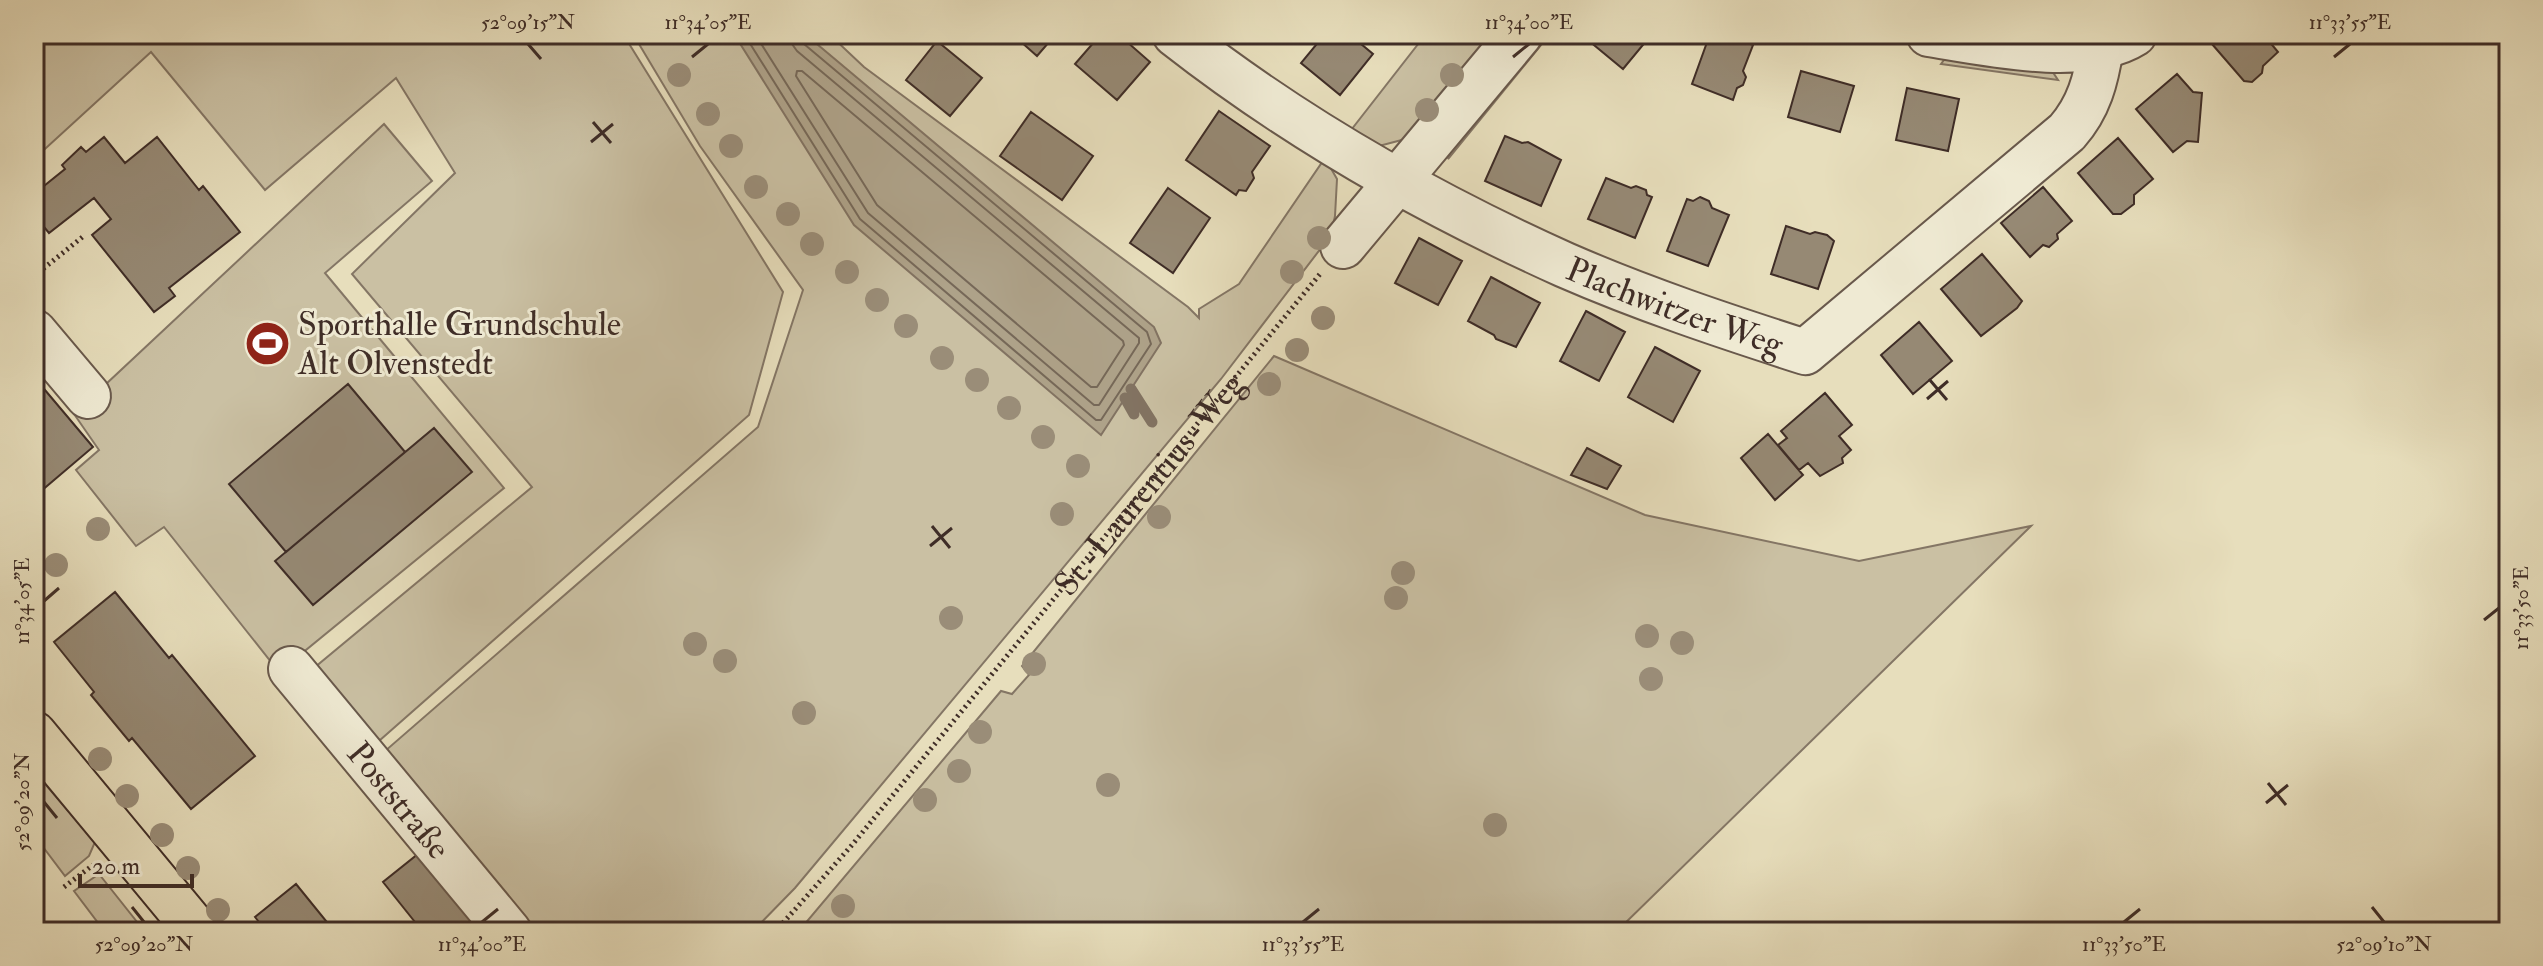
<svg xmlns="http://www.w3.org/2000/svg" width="2543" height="966" font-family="'IM FELL Double Pica',serif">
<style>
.green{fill:#cac0a3;stroke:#847665;stroke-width:2}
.water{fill:#aea289;stroke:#827362;stroke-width:2}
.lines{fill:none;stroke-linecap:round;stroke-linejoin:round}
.shore{stroke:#766858;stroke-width:2}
.stream{stroke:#827362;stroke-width:11}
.building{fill:#968974;stroke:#3f2d27;stroke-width:2}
.minor-casing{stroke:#69594c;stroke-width:48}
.major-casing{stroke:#3f2d27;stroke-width:48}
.path{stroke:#3f2d27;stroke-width:5;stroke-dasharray:2 4;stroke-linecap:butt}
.minor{stroke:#efead3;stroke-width:44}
.major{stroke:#e7debc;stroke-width:44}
.tree{fill:#9a8d78}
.ticks{fill:none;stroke:#3f2d27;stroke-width:3}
.labels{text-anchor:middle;stroke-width:6;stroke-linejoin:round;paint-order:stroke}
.street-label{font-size:34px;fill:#3f2d27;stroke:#efead3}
.poi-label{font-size:34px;fill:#3f2d27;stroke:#efead3;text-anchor:start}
.neatline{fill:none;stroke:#3f2d27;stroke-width:3}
.ticks-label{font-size:20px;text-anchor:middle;fill:#3f2d27}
</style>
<rect width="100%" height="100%" fill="#e7debc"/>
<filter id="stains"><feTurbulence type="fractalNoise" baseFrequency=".0025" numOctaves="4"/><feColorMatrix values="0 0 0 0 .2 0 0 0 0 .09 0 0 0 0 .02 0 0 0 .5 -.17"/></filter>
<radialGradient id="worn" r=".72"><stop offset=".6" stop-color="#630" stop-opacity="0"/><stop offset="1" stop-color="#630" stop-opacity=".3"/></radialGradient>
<!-- green -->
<path class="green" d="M34 34H623L783 292 749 415 371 748 314 668 532 487 352 274 455 173 396 78 265 190 151 52 34 159Z
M633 34H829L864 67 1188 307 1199 318V309L1239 284 1325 158 1337 179 1335 216 1331 235 1221 379 795 888 752 932H519L377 758 758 427 803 290 700 146Z
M1426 34H1493L1413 137 1379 146 1348 134Z
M1536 34H1550L1448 159 1456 131Z
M1950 52 2050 68 2058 80 1941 64Z
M384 124 432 181 325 273 504 488 279 672 164 527 136 546 76 470 99 450 74 414Z
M1274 356 1645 515 1859 561 2031 526 1616 932H798L1001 691 1012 694 1029 675 1022 666Z
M34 771 95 842 89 856 65 876 34 835Z
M99 874 145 932H105L74 891Z"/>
<!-- water -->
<path class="water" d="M734 34H805L1154 327 1161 343 1101 435 854 225Z"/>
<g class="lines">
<!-- shore -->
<path class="shore" d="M744 34 860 219 1096 420H1101L1151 344 1147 332 804 44 800 34
M755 34 868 213 1094 405H1099L1139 343V338L797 51 792 44 790 34
M797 71H802L1123 341 1124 345 1097 387H1091L877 205 796 76Z"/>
<!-- stream -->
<path class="stream" d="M1131 389 1152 422
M1125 398 1134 414"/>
</g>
<!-- building -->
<path class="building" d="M1012 34H1056L1037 56Z
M1101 34H1118L1150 62 1117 100 1075 64Z
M1325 34H1349L1373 54 1340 95 1301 63Z
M1584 34H1652L1623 69 1583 36Z
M1710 34H1725L1753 45 1743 71 1746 77 1743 85 1737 88 1733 100 1692 84Z
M2224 34H2263L2278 52 2263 66 2262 73 2252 82 2244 81 2212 44Z
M937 41 982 78 950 116 906 80Z
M1801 71 1854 86 1840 132 1788 117Z
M2177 74 2193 92 2202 93 2198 142 2187 141 2173 152 2136 109Z
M1907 88 1959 99 1948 151 1896 140Z
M1219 111 1270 146 1252 172 1254 178 1246 191 1239 190 1236 195 1186 160Z
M1031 112 1093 156 1062 200 1000 156Z
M1505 136 1522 143 1528 142 1561 160 1541 206 1485 181Z
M104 137 125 163 157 137 199 190 203 186 240 232 169 288 175 296 154 312 92 235 111 219 94 198 49 233 34 215V194L65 169 62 165 81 147 86 152Z
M2118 138 2153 179 2134 195V204L2121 214H2113L2078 173Z
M1606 178 1631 188 1636 186 1646 190 1647 195 1652 197 1635 238 1588 219Z
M2043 187 2072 221 2057 234 2058 239 2049 247 2043 245 2030 257 2001 223Z
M1168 188 1210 218 1173 273 1130 243Z
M1700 197 1709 201 1712 208 1729 215 1708 266 1667 251 1687 199 1693 201Z
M1786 226 1810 234 1815 232 1827 235 1834 241 1818 289 1771 274Z
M1419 238 1462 261 1438 305 1395 283Z
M1982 254 2022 301 2017 308 1981 336 1941 289Z
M1491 277 1540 303 1516 347 1496 339 1494 335 1468 321Z
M1586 311 1625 332 1599 381 1560 361Z
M1919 322 1952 361 1913 394 1881 355Z
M1655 347 1700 371 1673 422 1628 397Z
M34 377 93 447 34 497Z
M348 384 405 452 286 552 229 484Z
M1825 393 1852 425 1839 436 1851 450 1842 458 1843 463 1820 476 1808 463 1799 470 1778 445 1787 438 1781 431Z
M434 428 472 472 313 605 275 561Z
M1768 434 1803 475 1775 500 1741 458Z
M1587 448 1621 466 1607 489 1571 475Z
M115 592 169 658 172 655 255 756 191 809 132 738 129 741 91 695 94 692 54 642Z
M418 854 481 932H423L383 882Z
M296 884 335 932H267L255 917Z"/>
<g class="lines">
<defs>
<g id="minor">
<path id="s2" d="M1175 34C1295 128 1427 203 1565 265 1643 299 1724 326 1805 352L2067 132C2089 107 2096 80 2101 47"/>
<path d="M1929 34C1985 43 2085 65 2134 34"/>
<path d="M1343 246 1520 34"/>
<path d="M34 332 88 396"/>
<path id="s3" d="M291 669 509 932"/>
</g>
<path id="major" d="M34 734 198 932"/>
</defs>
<!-- minor casing -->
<use href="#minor" class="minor-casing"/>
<!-- major casing -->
<use href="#major" class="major-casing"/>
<!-- path -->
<g class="path">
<path d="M34 276 85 235"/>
<path d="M64 887 93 865"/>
<path id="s1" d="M775 932 852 845 1320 274"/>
</g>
<!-- minor -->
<use href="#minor" class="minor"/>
<!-- major -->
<use href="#major" class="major"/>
</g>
<!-- trees -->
<g class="tree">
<circle cx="679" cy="75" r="12"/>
<circle cx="1452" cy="75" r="12"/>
<circle cx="1427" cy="110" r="12"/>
<circle cx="708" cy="114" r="12"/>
<circle cx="731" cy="146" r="12"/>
<circle cx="756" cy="187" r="12"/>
<circle cx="788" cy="214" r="12"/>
<circle cx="1319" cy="238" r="12"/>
<circle cx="812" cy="244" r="12"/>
<circle cx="847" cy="272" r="12"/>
<circle cx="1292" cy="272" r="12"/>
<circle cx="877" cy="300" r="12"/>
<circle cx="1323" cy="318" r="12"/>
<circle cx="906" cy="326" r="12"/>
<circle cx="1297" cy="350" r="12"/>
<circle cx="942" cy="358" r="12"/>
<circle cx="977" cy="380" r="12"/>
<circle cx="1269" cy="384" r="12"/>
<circle cx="1009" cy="408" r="12"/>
<circle cx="1043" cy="437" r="12"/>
<circle cx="1078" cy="466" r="12"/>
<circle cx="1062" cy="514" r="12"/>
<circle cx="1159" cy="517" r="12"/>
<circle cx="98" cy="529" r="12"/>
<circle cx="56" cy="565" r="12"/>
<circle cx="1403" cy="573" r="12"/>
<circle cx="1396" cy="598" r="12"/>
<circle cx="951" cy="618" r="12"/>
<circle cx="1647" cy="636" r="12"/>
<circle cx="1682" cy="643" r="12"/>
<circle cx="695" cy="644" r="12"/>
<circle cx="725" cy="661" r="12"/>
<circle cx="1034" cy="664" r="12"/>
<circle cx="1651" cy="679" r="12"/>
<circle cx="804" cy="713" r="12"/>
<circle cx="980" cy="732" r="12"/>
<circle cx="100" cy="759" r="12"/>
<circle cx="959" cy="771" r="12"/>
<circle cx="1108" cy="785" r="12"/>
<circle cx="127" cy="796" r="12"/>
<circle cx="925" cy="800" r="12"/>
<circle cx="1495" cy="825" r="12"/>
<circle cx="162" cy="835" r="12"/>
<circle cx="188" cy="868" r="12"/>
<circle cx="843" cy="906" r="12"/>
<circle cx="218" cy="910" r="12"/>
</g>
<!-- ticks -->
<path class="ticks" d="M528 44 541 59M692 57 708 44M1513 57 1529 44M2334 57 2350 44M593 122 611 143M591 142 613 124M1929 379 1947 400M1927 399 1948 381M932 526 950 548M930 546 952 528M44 601 59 588M2484 620 2499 608M2268 783 2286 805M44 802 57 818M2266 803 2288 785M132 907 144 922M2372 907 2384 922M482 922 498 909M1303 922 1319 909M2124 922 2140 909"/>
<!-- icons -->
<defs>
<symbol id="stadium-disc" viewBox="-11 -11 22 22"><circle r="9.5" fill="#8f2418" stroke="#efead3"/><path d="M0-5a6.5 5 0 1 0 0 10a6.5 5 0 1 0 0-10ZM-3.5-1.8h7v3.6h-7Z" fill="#fff"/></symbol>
</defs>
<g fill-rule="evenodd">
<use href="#stadium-disc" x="242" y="318" width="51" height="51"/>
</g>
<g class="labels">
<!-- street labels -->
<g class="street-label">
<text dy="12" stroke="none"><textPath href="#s2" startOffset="572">Plachwitzer Weg</textPath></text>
<text dy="12" stroke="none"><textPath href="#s1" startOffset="584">St.-Laurentius-Weg</textPath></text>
<text dy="12" stroke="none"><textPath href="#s3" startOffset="170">Poststraße</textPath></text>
</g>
<!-- poi labels -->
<g class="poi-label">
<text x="298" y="335">Sporthalle Grundschule<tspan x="298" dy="39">Alt Olvenstedt</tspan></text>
</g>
</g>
<!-- margin -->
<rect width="2543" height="966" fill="none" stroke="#e7debc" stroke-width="88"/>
<!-- scale -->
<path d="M80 874v12h112v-12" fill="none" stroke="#3f2d27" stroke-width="4"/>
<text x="92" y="874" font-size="24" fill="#3f2d27" stroke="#efead3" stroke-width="6" paint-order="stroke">20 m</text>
<rect x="44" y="44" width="2455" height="878" class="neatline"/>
<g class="ticks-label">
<text x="528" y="29">52°09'15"N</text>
<text x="708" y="29">11°34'05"E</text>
<text x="1529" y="29">11°34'00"E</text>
<text x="2350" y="29">11°33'55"E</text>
<text transform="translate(22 601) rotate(-90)" y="7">11°34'05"E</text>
<text transform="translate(2521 608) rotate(-90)" y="7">11°33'50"E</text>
<text transform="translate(22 802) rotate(-90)" y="7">52°09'20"N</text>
<text x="144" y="951">52°09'20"N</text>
<text x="482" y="951">11°34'00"E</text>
<text x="1303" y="951">11°33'55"E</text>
<text x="2124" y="951">11°33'50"E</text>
<text x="2384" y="951">52°09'10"N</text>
</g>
<rect width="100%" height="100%" filter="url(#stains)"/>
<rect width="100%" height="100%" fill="url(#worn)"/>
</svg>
